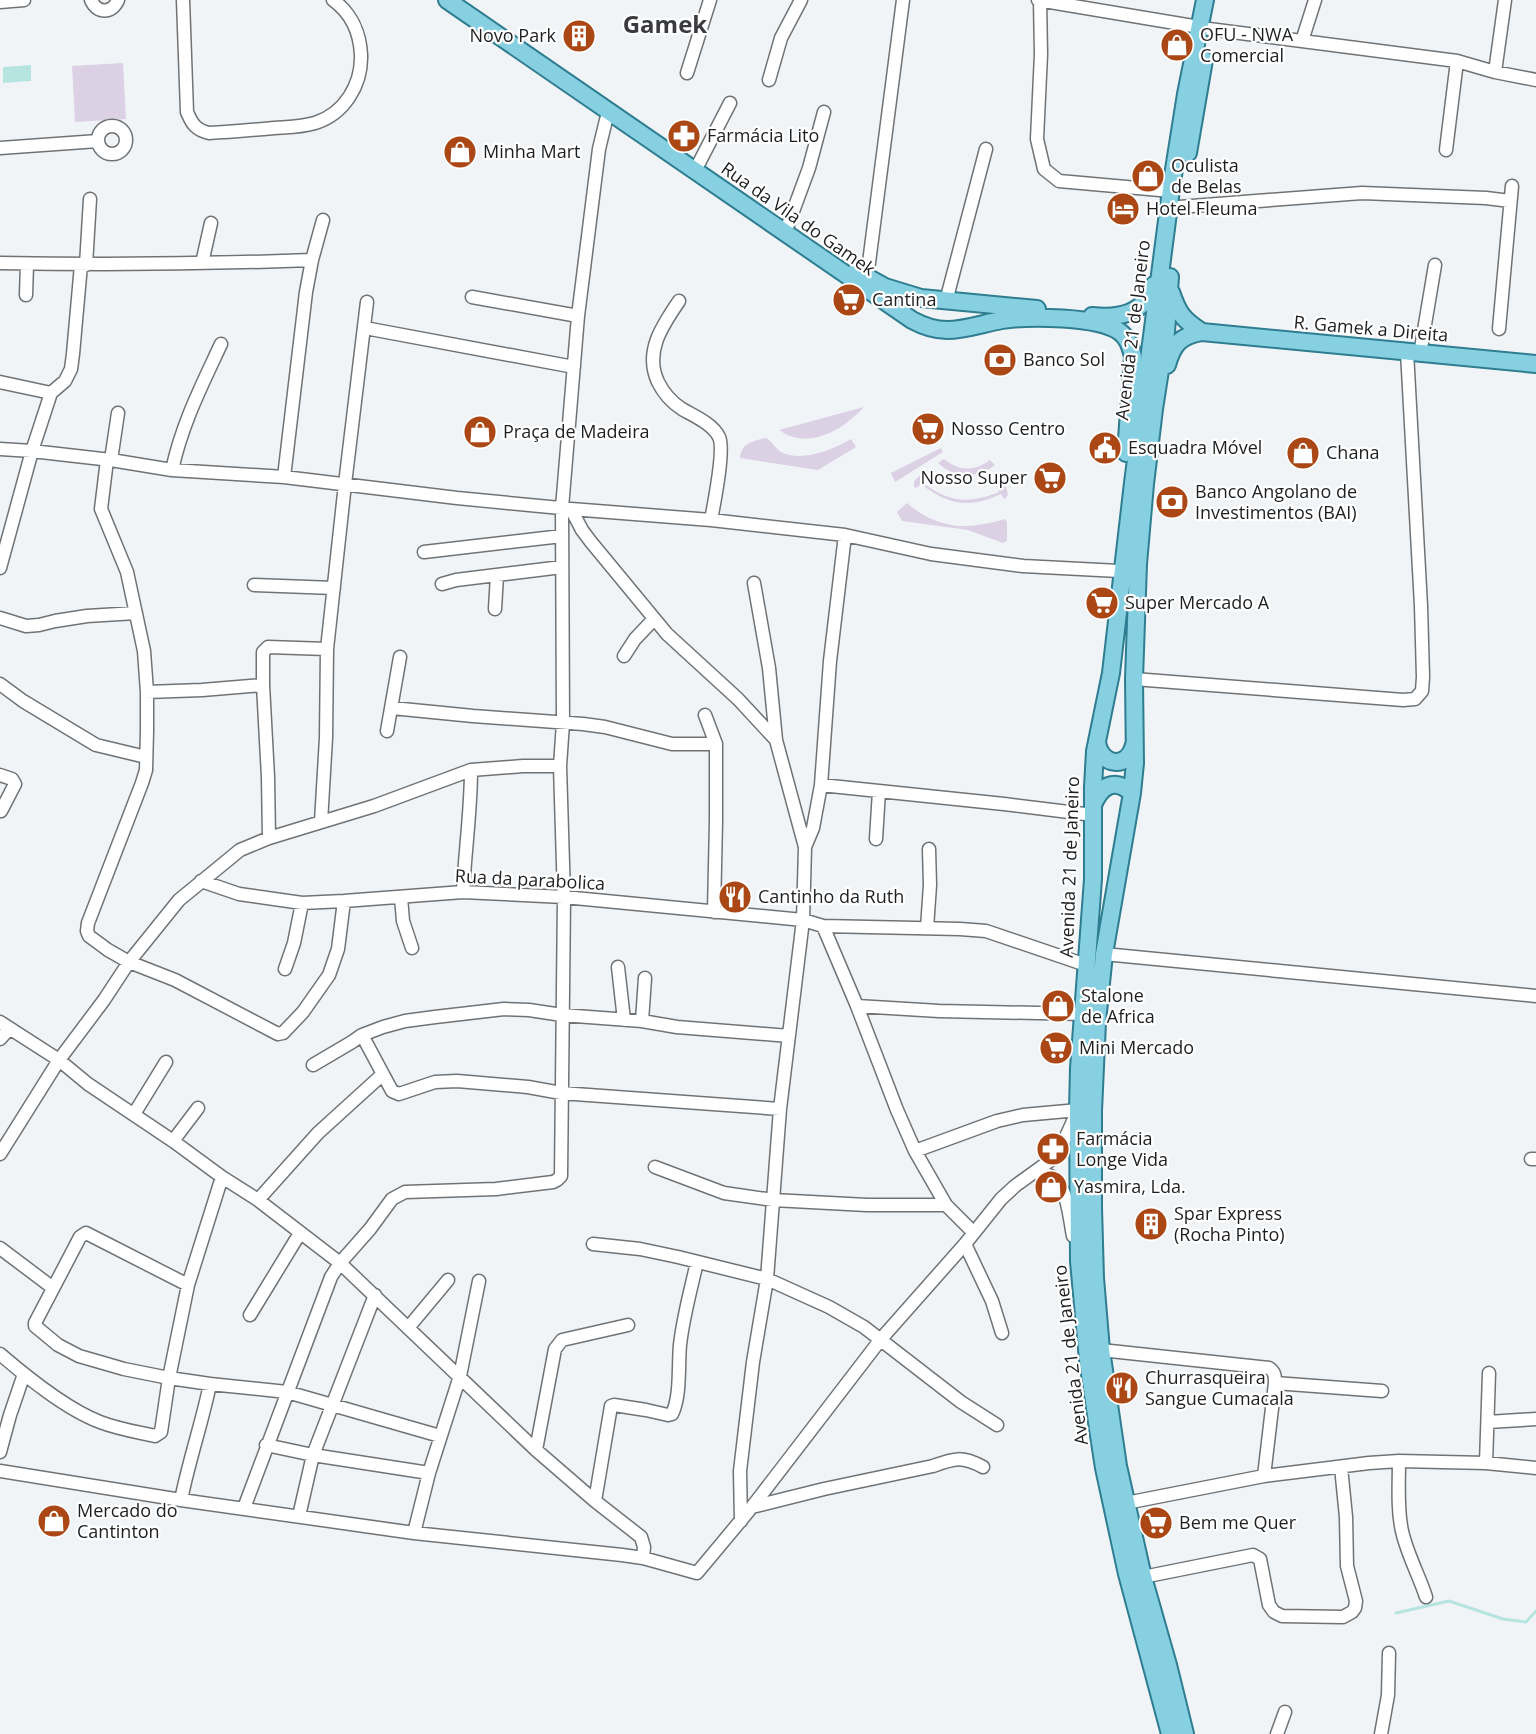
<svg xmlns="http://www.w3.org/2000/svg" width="1536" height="1734" font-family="'Open Sans',sans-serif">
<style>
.grass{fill:#dbd0e4}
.water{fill:#b6e5df}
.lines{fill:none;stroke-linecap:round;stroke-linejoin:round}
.stream{stroke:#b6e5df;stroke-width:3}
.minor-casing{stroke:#707375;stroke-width:15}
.major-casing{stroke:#2e7d91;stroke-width:20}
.minor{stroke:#fff;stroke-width:12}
.major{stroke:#87d0e2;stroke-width:16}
.labels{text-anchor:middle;stroke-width:4.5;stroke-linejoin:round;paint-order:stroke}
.poi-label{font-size:18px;fill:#1e1f20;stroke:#fff;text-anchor:start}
.street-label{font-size:18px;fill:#1e1f20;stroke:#fff}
.district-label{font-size:24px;font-weight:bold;fill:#393b3e;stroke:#fff}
</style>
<rect width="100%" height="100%" fill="#f1f4f7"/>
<!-- grass -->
<path class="grass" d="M123 63 126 119 75 122 72 66Z
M864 407C843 430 808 451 779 430Z
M766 438C773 442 776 450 783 453 803 462 834 449 851 439L856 447 818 470 740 458C741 443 753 441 766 438Z
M941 448 943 452 895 482 891 473Z
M944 459C959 471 974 472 990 460L995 465C977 479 955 479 938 463Z
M922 474 926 476 922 482C949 503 969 504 999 492L997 485 1000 484 1006 486 1008 495 1004 499 1001 494C969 509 948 505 921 484L916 488 914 487V481Z
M907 503C938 530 968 530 1005 519L1007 522V541L1003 543 968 530 902 521 897 512Z"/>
<!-- water -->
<path class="water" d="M31 65V81L3 83V67Z"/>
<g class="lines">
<!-- stream -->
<path class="stream" d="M1396 1613 1449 1601 1503 1619 1526 1622 1536 1611"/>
<defs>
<path id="minor" d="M91 0C97 14 112 14 118 0
M183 0 187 112C192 124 196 130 209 133 230 132 252 130 274 128 287 127 302 127 315 123 344 114 362 85 361 55 360 33 351 13 333 0
M1038 0 1199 27
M1040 0 1041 54 1037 139 1044 169 1059 181 1171 191
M0 2 24 0
M1209 29 1457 61 1495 72 1536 80
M1302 41 1315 0
M1495 72 1505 0
M687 73 710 0
M769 80 781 38 801 0
M98 140a14 14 0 1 1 28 0a14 14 0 1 1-28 0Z
M0 148 98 141
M1446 150 1457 61
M699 163 730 103
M1179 207 1362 193 1486 198 1510 201
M788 225 809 168 824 112
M0 263C104 265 208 264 312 260
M202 263 211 223
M86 265 90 199
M867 278 903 0
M26 295 27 264
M472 297 578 316
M679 301C662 326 644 352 658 382 664 394 671 402 682 409 694 416 713 424 719 437 725 449 714 504 711 520
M946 301 986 149
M365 328 574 367
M1499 329 1512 186
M1420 354 1435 265
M0 382 51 393
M0 449 32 451 111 460 172 470 284 477 457 498 571 509 711 520 845 535 931 554 1023 566 1119 571
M107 460 101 509 127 572 144 651 147 692V731L146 770 142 783 88 923 87 931 89 936 108 950 129 962 175 980 278 1034 283 1033 303 1012 329 975 338 949 344 901
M111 460 118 413
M172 470C182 424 201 387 221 344
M284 477 306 292 312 260 323 220
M571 509 582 530 591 542 667 634 738 699 776 740
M424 552 562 536
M0 568 32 451 51 393 65 381 71 369 73 354 81 265
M754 583 769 668 776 740 805 847
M442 584 456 580 562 567
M254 585 334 588
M495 609 497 575
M0 618 26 626 39 625 55 621 87 616 136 613
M624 656 635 639 654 619
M1134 679 1403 700 1415 699 1422 691 1423 677 1421 606 1407 352
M0 684 23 701 96 745 146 757
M263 685V652L268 647 327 649
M147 692 202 690 263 685 268 777 269 838
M392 708 473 716 583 724 605 727 672 744H716
M705 715 716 744V821L714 912
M387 731 400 657
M0 775 12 779 15 784 1 811
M821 785 1004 804 1093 815
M321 822 326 738 327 649 345 484 367 302
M876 839 879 791
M201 881 239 894 302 903 344 901 463 892 564 897 803 920 823 926 960 929 986 931 1086 965
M463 892C465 851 471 810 471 770
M401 897 403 921 412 948
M823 926 857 1006 897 1110 915 1151 946 1205 973 1232
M927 928 930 885 929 849
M1104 954 1536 996
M618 967 624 1020
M285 969 294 943 302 903
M857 1006 939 1011 1083 1014
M642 1021 645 978
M0 1022 59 1060 88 1084 173 1141 222 1177 258 1200 340 1263 536 1450 595 1501 641 1537 644 1547 643 1558
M362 1035 392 1091 399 1094 435 1082 457 1081 528 1087 561 1093 780 1109
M0 1039 9 1029
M313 1065 352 1042 362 1035 383 1027 405 1021 435 1017 504 1009 529 1010 562 1015 642 1021 677 1027 789 1036
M134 1114 166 1062
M173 1141 198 1108
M0 1154 59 1060 104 1000 129 962 179 900 240 850 269 838 374 806 471 770 523 766H560
M1531 1159H1536
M655 1167 724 1193 773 1200 867 1205H946
M1034 1173C1068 1170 1068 1212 1073 1236
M258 1200 318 1133 383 1074
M593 1244 640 1249 678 1257 767 1279 829 1307 864 1327 961 1402 997 1425
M965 1244 992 1301 1002 1333
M0 1248 53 1288
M188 1285 86 1233 80 1237 35 1323V1326L58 1345 79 1356 124 1369 169 1378 210 1384 287 1392 440 1436
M250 1315 300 1233
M408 1328 448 1280
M1101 1350 1269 1368C1275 1372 1275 1376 1275 1383L1264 1476
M0 1354C28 1378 66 1409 100 1422 118 1429 137 1432 155 1436L161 1432 169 1378 188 1285 222 1177
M1275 1383 1382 1391
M1488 1422 1536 1419
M266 1445 313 1455 429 1473
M536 1450 555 1349 562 1340 628 1325
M0 1452 10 1415 24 1374
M1399 1461C1399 1484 1397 1509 1402 1531 1407 1554 1419 1575 1426 1597
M1486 1463 1489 1373
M0 1471 181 1500 414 1533 622 1555 643 1558 697 1573 752 1507 881 1339 965 1244 1001 1199 1015 1186 1051 1160 1060 1150 1078 1110 1023 1115 997 1121 915 1151
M181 1500C189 1460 202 1423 210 1384
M595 1501 611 1406 614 1405 646 1410 668 1415 672 1414C681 1396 678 1365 680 1345 683 1317 691 1289 697 1262
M1126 1503 1264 1476 1369 1463 1399 1461 1486 1463 1536 1468
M752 1507 824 1489 933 1466C955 1458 962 1456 983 1467
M244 1508 331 1277 340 1263 370 1229 392 1199 405 1192 496 1189 553 1182 557 1180 561 1176 564 897 560 766 563 723 562 508 578 316 599 149 606 120 610 112
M299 1516 313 1455 375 1295
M741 1521 740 1471 753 1362 767 1279 780 1109 803 920 805 847 813 828 821 785 830 661 845 535
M414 1533 429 1473 460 1376 479 1281
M1143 1577 1253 1555 1260 1559 1269 1605 1274 1612 1282 1616 1343 1617 1352 1612 1355 1608 1356 1601 1347 1566 1346 1517 1341 1467
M1277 1734 1285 1712
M1381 1734 1388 1695 1389 1653"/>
<path id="major" d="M447 0 912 320C923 326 934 330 947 330 966 330 984 323 1002 320 1028 316 1099 316 1120 332 1128 338 1130 346 1133 356L1126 453
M1188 153 1204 60
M856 271 885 287 921 298 1037 309
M1170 277 1166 332 1154 409 1145 484 1138 564 1134 679 1135 763 1132 793 1104 954 1097 1022 1093 1111V1207L1095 1278 1101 1350 1118 1466 1143 1577 1168 1665 1185 1734
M1171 292C1178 313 1183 320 1202 332
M1092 316C1120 319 1144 314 1154 285
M1167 365C1173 344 1180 336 1202 332L1536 364
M1097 742C1101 767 1128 769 1134 745
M1093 805C1101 786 1114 777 1132 793
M1170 1734 1127 1574 1104 1468 1098 1429 1088 1360 1079 1261 1078 1110 1079 1068 1093 879V787L1095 751 1111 673 1133 483 1172 182 1186 94 1205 0"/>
</defs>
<!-- minor casing -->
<use href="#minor" class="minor-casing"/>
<!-- major casing -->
<use href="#major" class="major-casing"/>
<!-- minor -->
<use href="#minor" class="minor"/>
<!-- major -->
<use href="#major" class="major"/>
</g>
<!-- icons -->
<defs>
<symbol id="building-disc" viewBox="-11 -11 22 22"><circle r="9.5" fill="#ab4715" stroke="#fff"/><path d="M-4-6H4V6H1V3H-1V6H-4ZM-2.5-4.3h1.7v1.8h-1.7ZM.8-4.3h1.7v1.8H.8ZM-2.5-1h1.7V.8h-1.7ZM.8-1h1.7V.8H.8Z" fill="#fff"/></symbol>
<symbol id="shop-disc" viewBox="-11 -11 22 22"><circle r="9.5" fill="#ab4715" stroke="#fff"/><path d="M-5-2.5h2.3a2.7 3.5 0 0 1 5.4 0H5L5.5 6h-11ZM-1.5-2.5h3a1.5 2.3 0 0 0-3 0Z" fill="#fff"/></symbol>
<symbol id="pharmacy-disc" viewBox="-11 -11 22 22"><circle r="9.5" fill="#ab4715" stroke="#fff"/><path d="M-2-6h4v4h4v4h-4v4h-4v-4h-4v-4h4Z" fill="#fff"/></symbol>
<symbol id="hotel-disc" viewBox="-11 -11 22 22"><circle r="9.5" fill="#ab4715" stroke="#fff"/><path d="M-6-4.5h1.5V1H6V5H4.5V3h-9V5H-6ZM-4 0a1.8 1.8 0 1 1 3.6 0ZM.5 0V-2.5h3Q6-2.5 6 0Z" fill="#fff"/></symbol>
<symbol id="supermarket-disc" viewBox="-11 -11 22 22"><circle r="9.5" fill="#ab4715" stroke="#fff"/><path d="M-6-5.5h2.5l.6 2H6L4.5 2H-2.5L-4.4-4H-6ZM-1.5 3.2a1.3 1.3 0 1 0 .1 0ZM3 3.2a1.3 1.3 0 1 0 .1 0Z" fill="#fff"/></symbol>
<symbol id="bank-disc" viewBox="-11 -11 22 22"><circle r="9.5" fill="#ab4715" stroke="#fff"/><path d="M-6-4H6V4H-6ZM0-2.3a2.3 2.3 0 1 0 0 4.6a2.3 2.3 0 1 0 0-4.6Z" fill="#fff"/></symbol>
<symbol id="civic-disc" viewBox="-11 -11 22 22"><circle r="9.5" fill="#ab4715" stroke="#fff"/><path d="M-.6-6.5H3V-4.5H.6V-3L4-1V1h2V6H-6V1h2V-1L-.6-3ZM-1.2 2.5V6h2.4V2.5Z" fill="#fff"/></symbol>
<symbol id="restaurant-disc" viewBox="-11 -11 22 22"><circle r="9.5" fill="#ab4715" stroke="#fff"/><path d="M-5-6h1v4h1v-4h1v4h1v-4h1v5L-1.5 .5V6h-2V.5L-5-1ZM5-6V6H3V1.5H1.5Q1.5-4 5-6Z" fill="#fff"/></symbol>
</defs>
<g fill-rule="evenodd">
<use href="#building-disc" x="560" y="17" width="38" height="38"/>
<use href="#shop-disc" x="1158" y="26" width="38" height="38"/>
<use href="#pharmacy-disc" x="665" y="117" width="38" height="38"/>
<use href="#shop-disc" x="441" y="133" width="38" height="38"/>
<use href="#shop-disc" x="1129" y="157" width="38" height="38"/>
<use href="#hotel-disc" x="1104" y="190" width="38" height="38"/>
<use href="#supermarket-disc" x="830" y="281" width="38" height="38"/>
<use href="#bank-disc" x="981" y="341" width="38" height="38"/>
<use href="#supermarket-disc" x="909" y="410" width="38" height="38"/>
<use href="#shop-disc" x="461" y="413" width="38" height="38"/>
<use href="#civic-disc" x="1086" y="429" width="38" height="38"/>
<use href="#shop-disc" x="1284" y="434" width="38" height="38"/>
<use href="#supermarket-disc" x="1031" y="459" width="38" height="38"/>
<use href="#bank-disc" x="1153" y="483" width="38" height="38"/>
<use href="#supermarket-disc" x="1083" y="584" width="38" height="38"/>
<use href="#restaurant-disc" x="716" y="878" width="38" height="38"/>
<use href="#shop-disc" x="1039" y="987" width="38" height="38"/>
<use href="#supermarket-disc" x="1037" y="1029" width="38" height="38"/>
<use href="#pharmacy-disc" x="1034" y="1130" width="38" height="38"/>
<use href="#shop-disc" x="1032" y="1168" width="38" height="38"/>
<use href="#building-disc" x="1132" y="1205" width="38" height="38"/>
<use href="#restaurant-disc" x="1103" y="1369" width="38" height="38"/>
<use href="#shop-disc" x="35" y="1502" width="38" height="38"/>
<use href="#supermarket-disc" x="1137" y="1504" width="38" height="38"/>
</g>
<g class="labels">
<!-- poi labels -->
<g class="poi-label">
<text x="1200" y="41">OFU - NWA<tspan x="1200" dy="21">Comercial</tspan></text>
<text x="556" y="42" text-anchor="end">Novo Park</text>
<text x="707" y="142">Farmácia Lito</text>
<text x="483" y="158">Minha Mart</text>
<text x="1171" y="172">Oculista<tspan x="1171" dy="21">de Belas</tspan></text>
<text x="1146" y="215">Hotel Fleuma</text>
<text x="872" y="306">Cantina</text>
<text x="1023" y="366">Banco Sol</text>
<text x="951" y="435">Nosso Centro</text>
<text x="503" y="438">Praça de Madeira</text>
<text x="1128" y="454">Esquadra Móvel</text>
<text x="1326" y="459">Chana</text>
<text x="1027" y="484" text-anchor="end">Nosso Super</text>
<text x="1195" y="498">Banco Angolano de<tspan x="1195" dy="21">Investimentos (BAI)</tspan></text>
<text x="1125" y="609">Super Mercado A</text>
<text x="758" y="903">Cantinho da Ruth</text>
<text x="1081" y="1002">Stalone<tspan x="1081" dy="21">de Africa</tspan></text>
<text x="1079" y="1054">Mini Mercado</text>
<text x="1076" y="1145">Farmácia<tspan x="1076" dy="21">Longe Vida</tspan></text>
<text x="1074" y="1193">Yasmira, Lda.</text>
<text x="1174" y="1220">Spar Express<tspan x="1174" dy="21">(Rocha Pinto)</tspan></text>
<text x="1145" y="1384">Churrasqueira<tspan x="1145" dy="21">Sangue Cumacala</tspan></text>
<text x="77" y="1517">Mercado do<tspan x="77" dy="21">Cantinton</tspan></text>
<text x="1179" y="1529">Bem me Quer</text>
</g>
<!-- street labels -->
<g class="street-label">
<text transform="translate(798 219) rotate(35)" y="6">Rua da Vila do Gamek</text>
<text transform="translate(1371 329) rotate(5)" y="6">R. Gamek a Direita</text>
<text transform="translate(1133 330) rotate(-83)" y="6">Avenida 21 de Janeiro</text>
<text transform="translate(1070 867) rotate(-88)" y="6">Avenida 21 de Janeiro</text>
<text transform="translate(530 880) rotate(3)" y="6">Rua da parabolica</text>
<text transform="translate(1071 1355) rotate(-97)" y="6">Avenida 21 de Janeiro</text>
</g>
<!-- district labels -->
<g class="district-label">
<text x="665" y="33">Gamek</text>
</g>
</g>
</svg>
